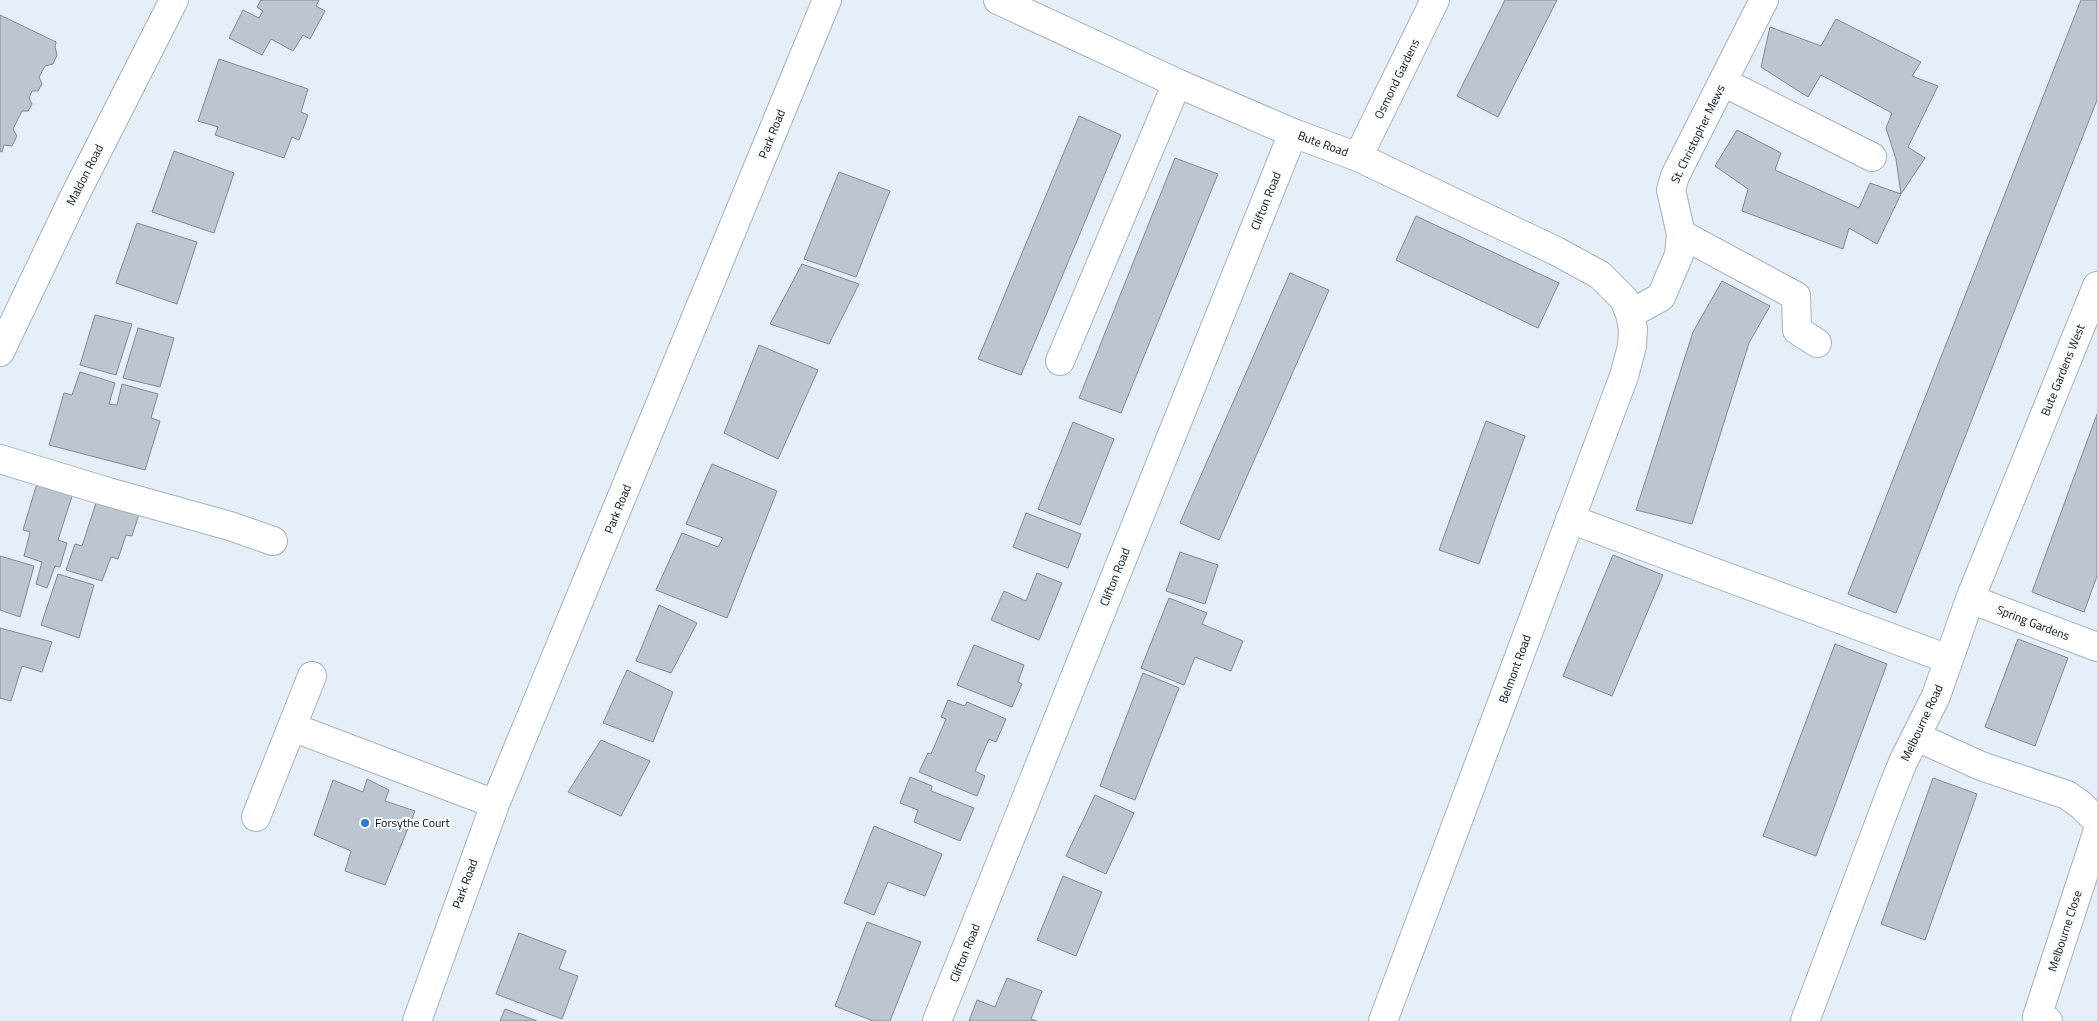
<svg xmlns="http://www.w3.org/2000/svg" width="2097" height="1021" font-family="'Titillium Web',sans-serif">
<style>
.building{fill:#bbc6d1;stroke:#808a94}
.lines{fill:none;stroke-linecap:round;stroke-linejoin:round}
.minor-casing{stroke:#a7b1bc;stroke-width:30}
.minor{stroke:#fff;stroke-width:28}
.poi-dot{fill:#2480cd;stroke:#f8fbfd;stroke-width:2}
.labels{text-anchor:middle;stroke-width:4;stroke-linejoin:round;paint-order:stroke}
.street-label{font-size:12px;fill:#0f1216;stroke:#f8fbfd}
.poi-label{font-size:12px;fill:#0f1216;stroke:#f8fbfd;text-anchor:start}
</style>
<rect width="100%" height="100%" fill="#e4effa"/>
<!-- building -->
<path class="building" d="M261 0H319L316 6 325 11 310 39 303 35 293 51 271 39 262 55 229 38 243 10 259 18 263 11 257 7Z
M1505 0H1557L1498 117 1457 96Z
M2081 0H2097V100L1896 613 1848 594Z
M0 15 56 42 55 47 57 55 53 64 45 66 39 77 42 84 38 91H32L29 98 32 104 28 111H22L13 129 17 136 12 146 4 145 2 152 0 151Z
M1836 19 1921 62 1912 76 1938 86 1908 147 1925 158 1901 194 1896 159 1886 128 1892 113 1821 75 1808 97 1761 67 1770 27 1821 46Z
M219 59 308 89 301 112 308 115 299 140 292 137 284 158 215 135 218 127 198 121Z
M1079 116 1121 135 1021 375 978 359Z
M1737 130 1781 153 1775 170 1859 208 1870 183 1901 194 1877 244 1849 228 1843 249 1742 211 1748 189 1715 166Z
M174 151 234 173 214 233 152 212Z
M1175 158 1218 174 1121 413 1079 398Z
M839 172 890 191 856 277 804 259Z
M1416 216 1559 283 1538 328 1396 260Z
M137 223 197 242 177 304 116 283Z
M802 264 859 284 829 344 770 324Z
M1290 273 1329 290 1219 540 1180 523Z
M1722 281 1770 306 1749 343 1692 524 1636 510 1693 332Z
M95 315 132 324 116 375 80 365Z
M138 328 174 338 160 387 123 378Z
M759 345 818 370 778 459 724 433Z
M80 372 115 383 109 404 117 405 122 384 158 394 151 418 160 421 145 470 49 445 64 393 72 395Z
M2097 414V576L2084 612 2032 592Z
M1486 421 1525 436 1479 564 1439 550Z
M1073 422 1114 439 1080 525 1038 509Z
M712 464 777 491 727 618 656 590 682 533 718 547 723 538 686 524Z
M38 480 74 490 58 540 67 543 60 567 55 566 47 588 36 584 42 562 24 556 30 532 23 530Z
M98 497 140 511 132 536 126 535 118 559 111 557 102 581 66 570 75 544 82 546Z
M1026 513 1081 534 1068 568 1013 547Z
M1180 552 1218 565 1205 604 1166 591Z
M1613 555 1663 575 1612 696 1563 676Z
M0 556 34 566 20 617 0 610Z
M1037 573 1062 583 1039 640 991 620 1004 591 1026 601Z
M58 574 94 585 79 638 41 625Z
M1169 598 1207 613 1202 624 1243 641 1231 671 1195 657 1184 685 1141 668Z
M659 605 697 623 671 673 636 661Z
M0 628 52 642 42 672 22 666 11 701 0 698Z
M2018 639 2068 658 2035 746 1985 727Z
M1835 644 1887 664 1816 856 1763 836Z
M974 645 1024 665 1018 682 1022 684 1012 707 957 685Z
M627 670 673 692 653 742 603 723Z
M1143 673 1179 688 1135 800 1100 786Z
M948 700 965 706 967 702 1006 719 996 742 989 739 975 771 985 776 977 796 919 772 928 753 931 754 946 719 941 717Z
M601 740 650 761 621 816 568 792Z
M910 777 932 786 931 791 974 808 960 841 914 822 918 810 900 803Z
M1933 778 1977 794 1925 940 1881 924Z
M367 779 389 790 385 801 415 811 385 885 345 871 351 851 314 835 333 780 363 792Z
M1095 795 1134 813 1106 874 1066 856Z
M874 826 942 854 925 896 888 882 874 915 844 903Z
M1063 876 1102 892 1076 956 1037 940Z
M867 922 921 942 890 1021H873L835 1006Z
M519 933 566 951 559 969 578 976 562 1019 496 994Z
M1007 978 1042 991 1031 1019 1037 1021H969L977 1000 995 1007Z
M505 1009 537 1021H500Z"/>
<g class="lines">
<defs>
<path id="minor" d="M998 0 1177 83 1293 133 1358 157 1556 251 1600 275 1624 299 1630 314 1633 329 1632 346 1624 376 1383 1021
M1723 82 1872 157
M1358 157 1435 0
M1681 234 1796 296 1797 330 1817 343
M1630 314 1661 297 1679 255 1681 234 1671 190 1675 176 1764 0
M0 352 73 199 174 0
M1060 361 1177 83
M0 459 108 492 230 526 273 541
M1570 519 1948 659
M1970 599 2097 647
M292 727 495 804
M1917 737 1981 766 2067 795 2081 805 2097 821
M256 817 312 676
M417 1021 495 804 827 0
M937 1021 1293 133
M1805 1021 1891 792 1903 762 1936 696 1970 599 2097 286
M2048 1021 2037 1017 2097 833"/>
</defs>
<!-- minor casing -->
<use href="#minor" class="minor-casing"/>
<!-- minor -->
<use href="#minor" class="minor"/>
</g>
<!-- markers -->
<circle class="poi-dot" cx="365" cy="823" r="5"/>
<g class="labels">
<!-- street labels -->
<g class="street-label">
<text transform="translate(1397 79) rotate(-64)" y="4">Osmond Gardens</text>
<text transform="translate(772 134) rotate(-68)" y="4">Park Road</text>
<text transform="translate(1698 134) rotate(-64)" y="4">St. Christopher Mews</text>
<text transform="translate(1323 144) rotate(20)" y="4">Bute Road</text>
<text transform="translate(85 175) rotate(-63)" y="4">Maldon Road</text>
<text transform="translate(1266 201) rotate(-68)" y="4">Clifton Road</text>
<text transform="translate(2063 370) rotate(-68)" y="4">Bute Gardens West</text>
<text transform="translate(618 509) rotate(-68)" y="4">Park Road</text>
<text transform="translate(1115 577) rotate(-68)" y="4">Clifton Road</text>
<text transform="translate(2033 623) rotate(21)" y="4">Spring Gardens</text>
<text transform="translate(1515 669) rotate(-70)" y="4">Belmont Road</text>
<text transform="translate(1922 723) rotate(-65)" y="4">Melbourne Road</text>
<text transform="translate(465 884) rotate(-70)" y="4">Park Road</text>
<text transform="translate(2065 931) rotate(-72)" y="4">Melbourne Close</text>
<text transform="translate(965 953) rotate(-68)" y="4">Clifton Road</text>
</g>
<!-- poi labels -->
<g class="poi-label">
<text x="375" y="827">Forsythe Court</text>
</g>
</g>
</svg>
